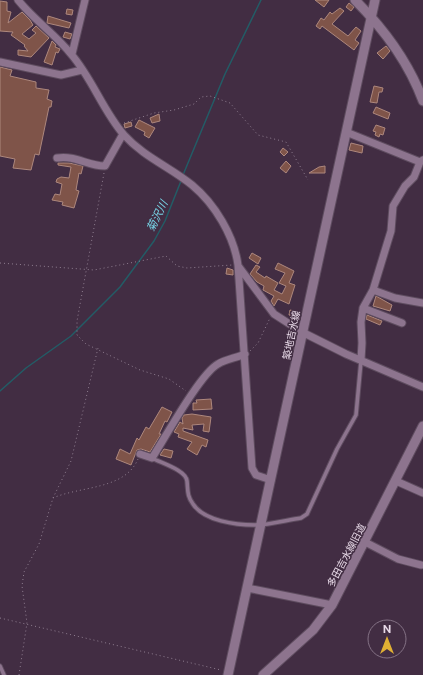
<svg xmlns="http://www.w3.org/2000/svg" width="423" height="675" font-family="'Public Sans','Noto Sans JP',sans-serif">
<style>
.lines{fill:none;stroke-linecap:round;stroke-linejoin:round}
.stream{stroke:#235c66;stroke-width:1.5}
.building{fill:#7f5449;stroke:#ad877d}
.lane-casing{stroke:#5e4c5f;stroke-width:5.5}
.street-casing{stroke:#5e4c5f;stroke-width:9}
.secondary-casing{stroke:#5e4c5f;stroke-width:11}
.path{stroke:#907f91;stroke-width:1;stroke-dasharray:1 3;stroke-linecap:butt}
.lane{stroke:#8d748e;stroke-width:3.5}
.street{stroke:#8d748e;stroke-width:7}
.secondary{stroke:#8d748e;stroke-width:9}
.labels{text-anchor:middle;stroke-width:3;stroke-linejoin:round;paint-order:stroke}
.street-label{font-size:10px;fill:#e8dae8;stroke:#422d43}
.water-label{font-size:11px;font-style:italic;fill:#77d3e5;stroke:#422d43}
</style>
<rect width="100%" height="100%" fill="#422d43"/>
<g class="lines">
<!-- stream -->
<path class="stream" d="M183 175 225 74 261 0
M0 391 26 368 71 336 120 287 154 241 165 221 181 181"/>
</g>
<!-- building -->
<path class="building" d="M315 0H329L324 7Z
M0 1 7 2V11L11 12 8 23 22 12 30 20 33 25 22 34 29 39 36 33 32 30 36 26 49 38 31 57 18 55V50L28 51 24 46 25 45 11 35 13 32 0 31Z
M349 3 354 7 351 11 346 7Z
M340 8 344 11 332 24 348 36 356 27 361 31 355 40 359 43 354 50 322 26 320 29 316 26 321 18 324 20 330 12 332 14Z
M67 9 73 10 72 15 66 14Z
M48 16 71 23 69 28 47 23Z
M65 32 72 34 70 39 63 37Z
M52 41 56 45 55 47 60 49 58 53 56 52 52 65 44 62Z
M386 46 390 51 383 59 377 53Z
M0 67 12 70 10 76 36 82V88L49 90 47 99 52 101 51 107H49L39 155 35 154 31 170 13 168 15 159 0 156Z
M374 86 383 88 382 92H379L377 103 370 102Z
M376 107 390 113 388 119 373 113Z
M159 114 160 121 152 123 150 118Z
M139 120 155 128 149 138 144 135 145 132 135 127Z
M131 122 132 126 125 128 124 124Z
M376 125 385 128 383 135 380 134 379 137 375 135 376 132 373 131Z
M351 143 363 146 362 153 349 150Z
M283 148 288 152 284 156 280 152Z
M286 161 291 166 286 173 280 168Z
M58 163H69L83 166 81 174 79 173 76 190 79 191 74 208 62 205 63 202 52 200 55 194 60 195 62 184 56 182 57 179 61 177 69 178 71 167 58 165Z
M325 166V173H309L319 167Z
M252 253 261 258 258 264 249 258Z
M278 263 294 271 289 283 295 285 289 304 278 299 274 306 271 301 274 296 263 290 264 286 257 282 250 274 256 265 260 267 256 272 265 278 266 276 278 283 274 290 282 294 286 286 279 283 285 273 275 269Z
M227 268 233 270V275L226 274Z
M376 296 392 305 390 311 373 306Z
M290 310 299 312 298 318 289 315Z
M367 315 382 321 380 325 366 319Z
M211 399 212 409 193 410V403H197L196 400Z
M162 407 172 412 167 422 165 421 159 434H161L150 452 141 449 137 450 131 465 116 459 120 449 130 454 137 438 139 440 146 427 149 429Z
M192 414 211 417 209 432 203 431 204 424 192 425 193 430 183 428V431L208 440 206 447 202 445 197 455 187 449 192 442 178 437 179 434 174 432 180 422 183 424 182 418 184 415Z
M164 449 173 451 171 458 160 455Z"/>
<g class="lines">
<defs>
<path id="lane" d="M152 458C161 463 186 470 187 481 188 491 187 496 193 504 204 521 236 525 255 525 270 525 287 520 301 518L307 514 337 449 356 415 361 361
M0 666 4 675"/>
<path id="street" d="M18 0C34 20 55 34 71 54 92 78 103 111 124 135 144 157 170 167 192 185 215 204 234 236 238 265L252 468 256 475 271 480
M72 54 85 0
M0 62 61 75 82 70
M346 132 420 162
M57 158C76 155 87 166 105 166L123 134
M239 267 274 314 302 332 346 354 423 387
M373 290 395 298 423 303
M363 308 402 323
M361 360 362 343 361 322 363 308 373 290 387 244 391 231 393 206 405 186 414 177 420 162 423 160
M140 454 152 458C165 438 200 374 218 364 226 359 236 358 245 354
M396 481 423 493
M365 542 398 559 421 565
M247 588 332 605"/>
<path id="secondary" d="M355 0C384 29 409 63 423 101
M228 675 375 0
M263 675 313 630 332 605 423 426"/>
</defs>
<!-- lane casing -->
<use href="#lane" class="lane-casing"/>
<!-- street casing -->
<use href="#street" class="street-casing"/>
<!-- secondary casing -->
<use href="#secondary" class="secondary-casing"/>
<!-- path -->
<path class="path" d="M124 123 154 113 174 110 194 104 201 97 210 96 230 103 258 135 286 142 308 180
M104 173 77 321V335L86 344 140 370 169 379 186 391
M0 263 94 270 166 256 177 266 187 268 232 265
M250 351 258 343 270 318
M53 498C80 486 125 490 138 459
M0 618 221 670
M19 675 27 623 22 586 24 572 39 544 53 498 71 461 98 348"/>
<!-- lane -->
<use href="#lane" class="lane"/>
<!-- street -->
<use href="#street" class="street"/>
<!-- secondary -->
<use href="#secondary" class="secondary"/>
</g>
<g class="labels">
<!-- street labels -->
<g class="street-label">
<text transform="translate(291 335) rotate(-78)" y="4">築地吉水線</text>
<text transform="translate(346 555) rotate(-62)" y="4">多田吉水線旧道</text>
</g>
<!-- water labels -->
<g class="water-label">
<text transform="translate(157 216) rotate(-64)" y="4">菊沢川</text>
</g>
</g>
<!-- north arrow -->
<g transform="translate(387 639)"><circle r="19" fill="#422d43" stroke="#847285"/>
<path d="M0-3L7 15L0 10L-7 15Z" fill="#e0b034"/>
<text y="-6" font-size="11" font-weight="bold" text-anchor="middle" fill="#e8dae8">N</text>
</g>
</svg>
